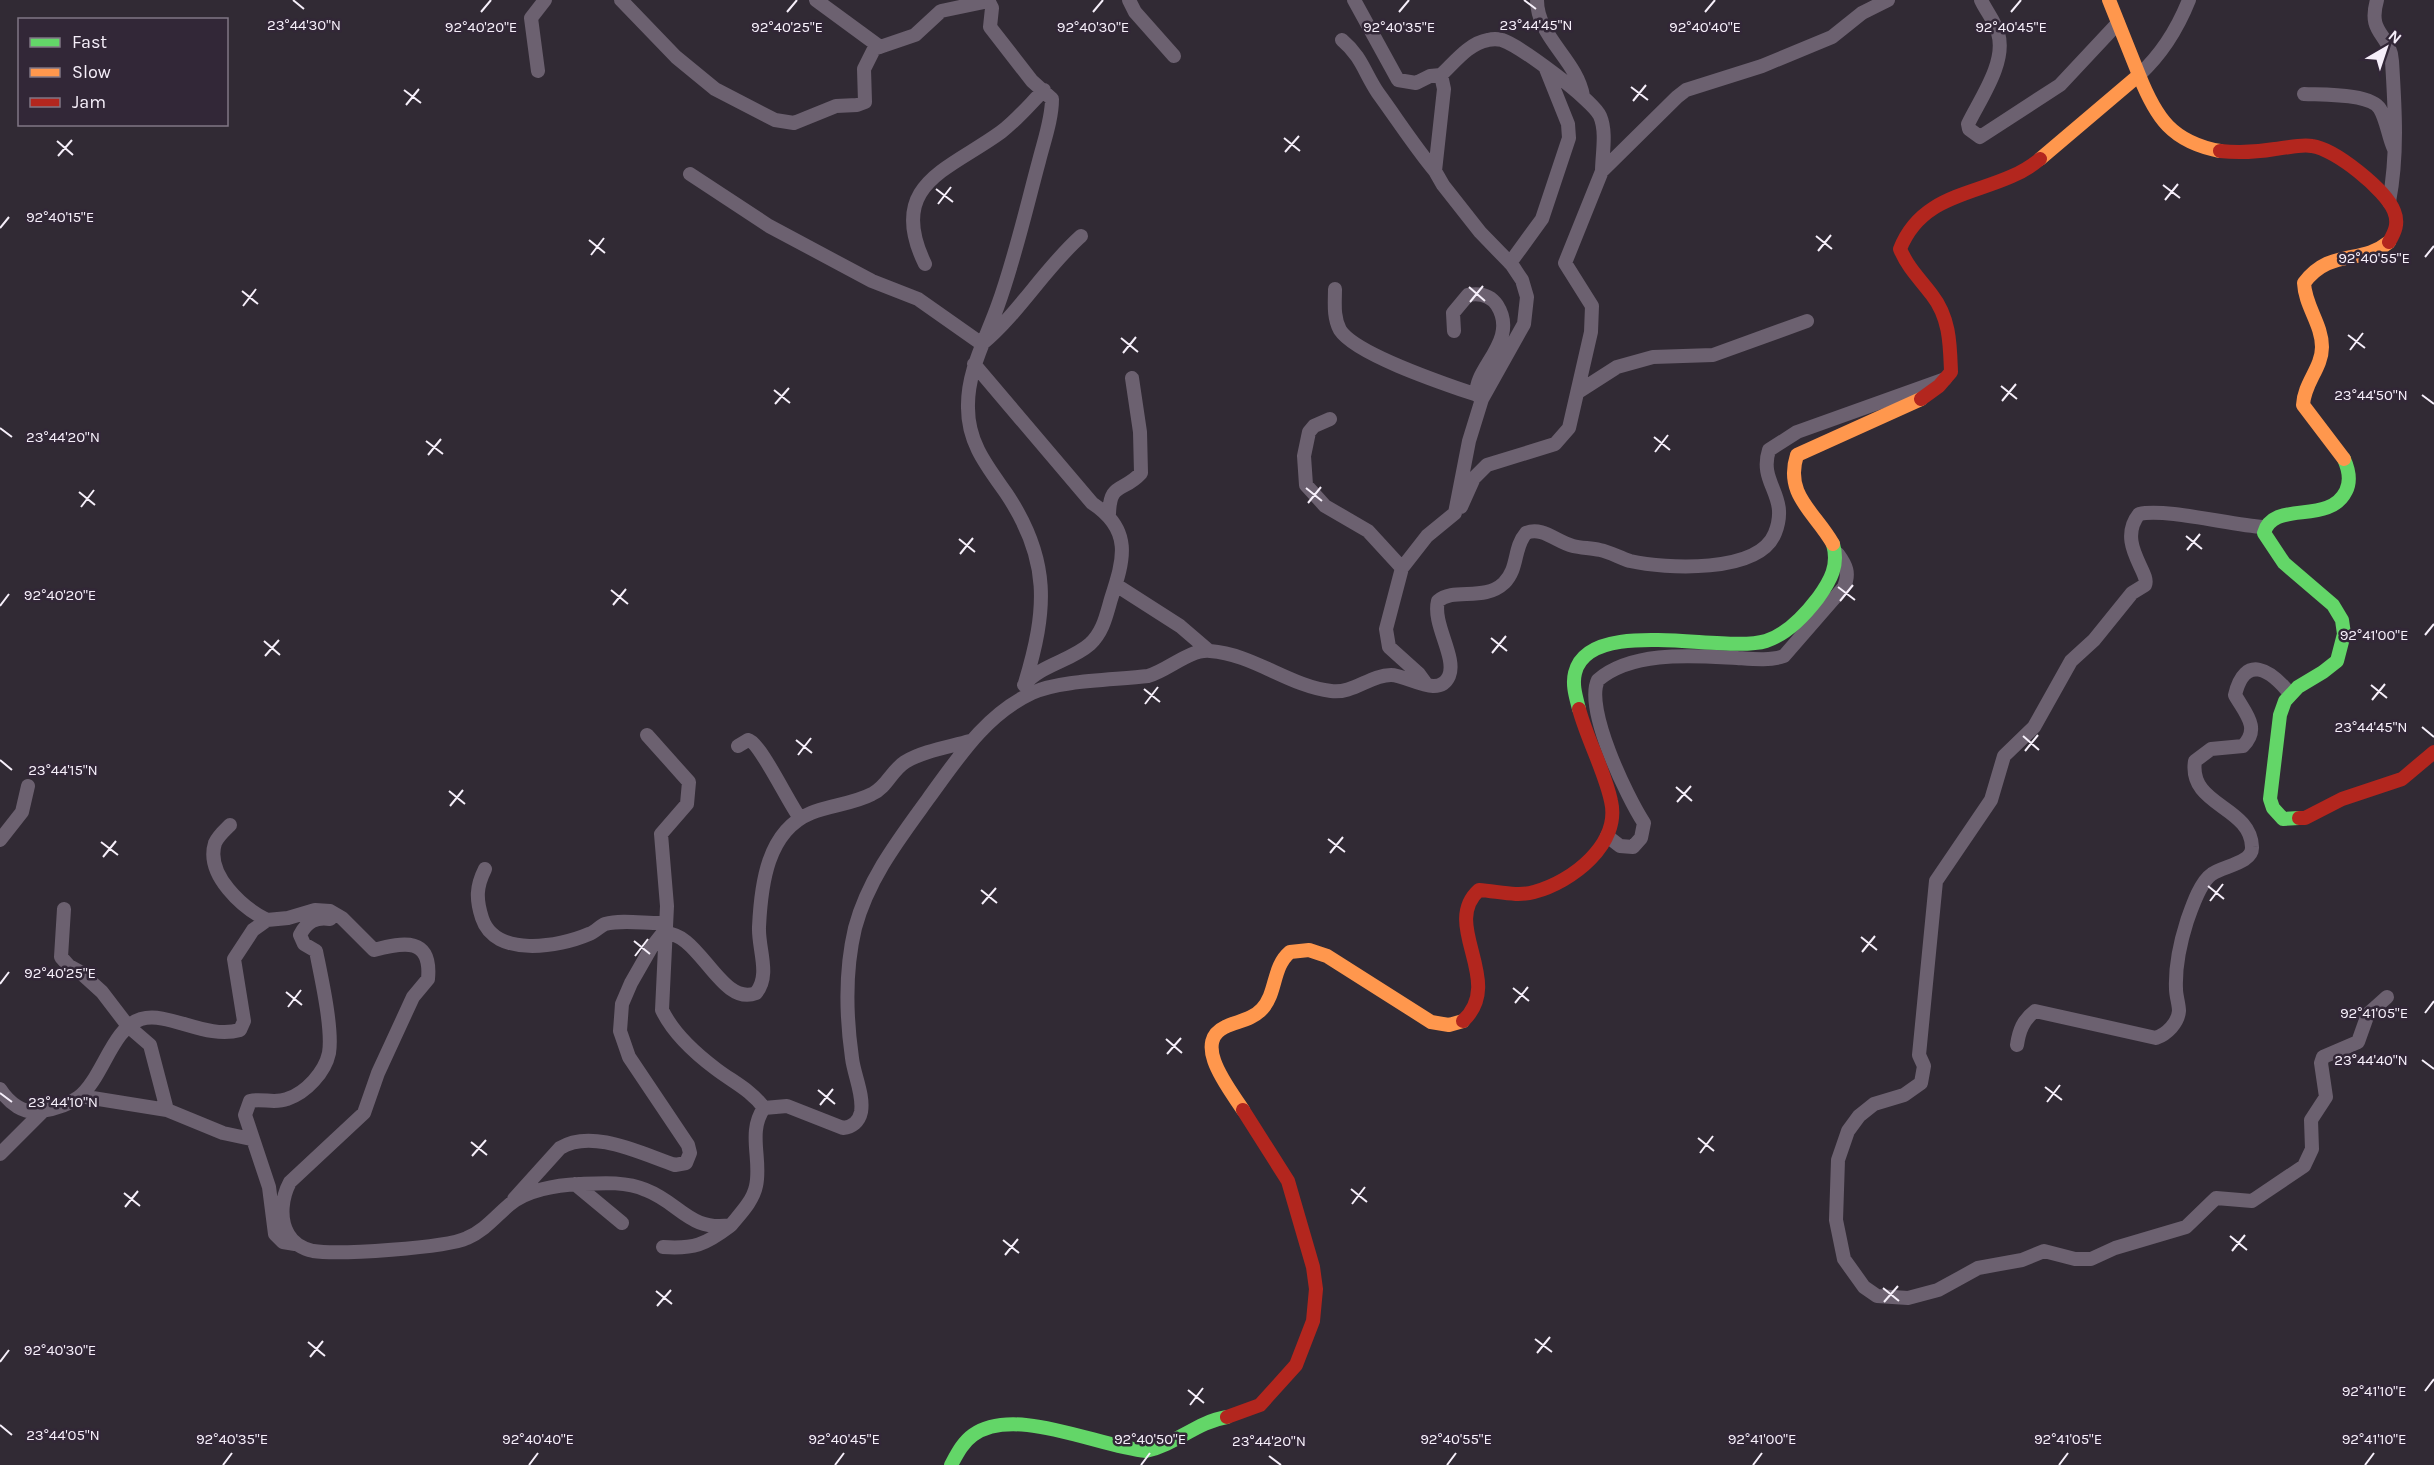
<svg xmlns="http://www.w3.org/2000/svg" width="2434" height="1465" font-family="Karla,sans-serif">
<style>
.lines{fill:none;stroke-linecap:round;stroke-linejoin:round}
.street{stroke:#6c6170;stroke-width:14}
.fast{stroke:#63d668;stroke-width:14}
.slow{stroke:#ff974d;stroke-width:14}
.jam{stroke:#b3261e;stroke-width:14}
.ticks{fill:none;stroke:#f6effa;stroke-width:2}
.ticks-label{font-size:15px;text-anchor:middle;fill:#f6effa;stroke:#322737;stroke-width:5;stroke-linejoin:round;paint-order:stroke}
</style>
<rect width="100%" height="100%" fill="#312a34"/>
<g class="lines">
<!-- street -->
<path class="street" d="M621 0 676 57 715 89 775 120 794 123 836 106 857 105 865 102 864 69 874 49 915 35 941 11 989 1
M816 0 880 47
M988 0 992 8 990 27 1032 81 1052 99C1052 119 1044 141 1039 161 1026 209 1015 258 998 305 986 339 967 371 968 408 968 443 987 466 1006 493 1051 560 1047 610 1025 683
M1129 0 1135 12 1174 56
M1354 0 1398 80 1416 83 1430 76 1441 75 1444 89 1435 171 1443 185 1480 232 1512 265 1522 280 1527 297 1524 324 1482 399 1469 441 1455 513 1427 536 1402 568 1386 629 1389 647 1419 674 1427 685
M1537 0C1537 37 1577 60 1583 96
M1981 0C1986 11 1995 21 1998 33 2007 62 1980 99 1968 124L1969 129 1980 137 2060 85 2118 23
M2377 0C2367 35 2390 32 2392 61 2395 109 2398 155 2389 202
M1342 40C1362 57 1364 72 1378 93 1397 119 1415 147 1435 171
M538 71 531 18 545 0
M1441 75C1454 63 1469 43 1488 40 1492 39 1498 39 1502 40 1520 46 1593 100 1600 116 1607 132 1602 155 1602 171
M2139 75C2162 54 2177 30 2189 0
M2304 94C2322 95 2371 93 2380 109 2387 121 2388 136 2394 149
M690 174 769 226 872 281 918 299 982 344C1020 312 1044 269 1081 236
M1510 263 1542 219 1569 138 1568 124 1546 69
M925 264C886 184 949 170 1001 132 1017 120 1030 104 1044 90
M1335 289C1335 302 1333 317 1340 330 1356 355 1448 385 1477 395
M1454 331 1453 313 1468 295C1479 293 1490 295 1497 305 1520 341 1472 369 1477 395L1482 399
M974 364 1092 503C1133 530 1124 559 1111 599 1106 616 1103 632 1090 644 1071 661 1040 665 1024 685
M1578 392 1617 367 1653 357 1713 355 1807 321
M1330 419 1314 426 1309 432 1304 456 1306 485 1325 506 1368 531 1402 568
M1461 507 1474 478 1487 465 1555 444 1569 428 1591 332 1592 306 1565 263 1602 171 1677 97 1686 90 1762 66 1832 37 1862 13 1888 0
M1109 514C1110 481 1123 493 1141 473L1140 432 1132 378
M2263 527C2231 525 2166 508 2139 514 2116 543 2151 573 2145 585L2132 593 2094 640 2071 661 2034 727 2004 756 1991 800 1936 881 1919 1055 1924 1066 1921 1083 1904 1095 1874 1104 1859 1116 1848 1131 1838 1160 1836 1220 1844 1259 1864 1287 1877 1296 1908 1298 1938 1290 1978 1268 2022 1260 2044 1251 2075 1259H2091L2115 1248 2186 1227 2216 1198 2252 1201 2304 1166 2312 1149 2311 1120 2326 1097 2321 1063 2323 1057 2358 1042 2368 1014 2387 997
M1116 585 1180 626 1208 650
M647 735 689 782 687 804 661 834 667 906 662 1010C673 1033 696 1054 716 1069 733 1082 751 1090 764 1108
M738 746 748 740C760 742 789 804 800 818
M230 825C225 830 218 836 215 843 205 875 243 908 267 920
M1607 836 1620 846 1633 847 1641 838 1644 823C1627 797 1584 708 1598 680 1633 650 1695 656 1737 658 1752 659 1770 661 1784 656L1844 587C1850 573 1846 565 1838 554
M0 840 22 812 28 786
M485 869C476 887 476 899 482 918 495 958 559 947 589 934 595 932 600 926 605 924 623 919 647 924 666 923
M64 909 61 957 69 966 80 972 102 992 128 1026 150 1045 167 1110
M2017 1045C2019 1031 2023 1020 2035 1011L2156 1038C2167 1034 2178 1023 2179 1011 2179 1004 2176 996 2176 989 2175 966 2180 943 2187 921 2192 907 2200 882 2212 874 2223 866 2253 863 2252 847 2251 806 2188 806 2195 761L2211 749 2243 746C2261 728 2245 713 2235 695 2245 653 2271 670 2290 694
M0 1089C9 1103 24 1115 41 1111 55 1109 68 1105 79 1097 103 1078 112 1028 141 1019 169 1011 206 1040 240 1030L244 1021 234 959 253 930 267 920 288 918 315 910 330 911 342 918 374 950C404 942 432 937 428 979L413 997 378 1073 364 1113 290 1182C282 1197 279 1218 288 1234 293 1243 303 1249 313 1251 338 1255 446 1248 467 1238 485 1230 495 1217 509 1205 526 1190 557 1185 579 1184 601 1183 625 1181 646 1190 680 1203 690 1232 731 1225 740 1214 753 1201 756 1186 762 1160 747 1132 764 1108L787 1106 843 1128C852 1127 859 1122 861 1112 864 1095 854 1075 852 1058 846 1016 845 970 855 928 868 879 899 839 928 799 958 758 985 715 1032 693 1059 680 1116 680 1148 676 1169 670 1189 649 1210 651 1253 654 1289 686 1331 691 1353 694 1370 675 1391 675 1408 675 1439 699 1449 676 1457 657 1432 624 1438 601 1454 587 1484 602 1504 583 1519 568 1513 548 1526 533 1542 526 1557 542 1573 546 1581 548 1591 548 1600 550 1610 552 1620 558 1630 561 1665 569 1759 574 1775 533 1790 495 1758 484 1769 450L1797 432 1945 379
M80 1096 167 1110 223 1133 251 1139
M0 1154 43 1111
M575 1184 622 1223
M514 1199 560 1148C592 1128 642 1154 675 1165L686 1163 690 1153 688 1145 629 1057 620 1031 622 1004 631 983 651 948 662 934C698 927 720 1008 756 993 771 975 758 949 759 927 761 885 767 831 811 813 830 805 853 804 872 794 887 787 891 771 905 762 923 751 949 747 970 741
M295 1244 283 1242 275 1234 269 1187 245 1115 250 1101C263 1098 274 1104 287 1099 306 1093 325 1072 329 1053 333 1029 321 976 316 951L304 944 300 935C307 921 316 917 330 919
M663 1247C694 1249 705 1245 730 1226"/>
<!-- fast -->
<path class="fast" d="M1579 709C1576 697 1572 685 1575 673 1589 615 1723 654 1766 641 1788 634 1805 615 1818 598 1831 580 1839 565 1833 544
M2299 818 2283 819 2273 808 2270 799 2280 715 2285 701 2298 687 2323 672 2337 661 2344 634 2342 620 2333 605 2284 563 2264 533C2273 499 2329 526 2346 491 2351 481 2348 468 2344 459
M951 1465C957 1454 963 1442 973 1435 1015 1405 1099 1447 1146 1451 1177 1444 1196 1422 1227 1417"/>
<!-- slow -->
<path class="slow" d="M2109 0 2139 75
M2040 159 2139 75C2156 118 2172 142 2220 151
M2344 459 2303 405C2304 383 2322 368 2322 347 2322 324 2305 306 2304 283 2330 248 2361 265 2389 242
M1833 544C1815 512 1784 495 1797 455L1921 399
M1243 1110C1231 1091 1191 1043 1225 1027 1237 1021 1252 1020 1262 1009 1277 993 1272 967 1290 952L1309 950 1327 956 1431 1022 1449 1025 1463 1021"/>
<!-- jam -->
<path class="jam" d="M2220 151C2238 153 2257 152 2275 149 2288 148 2300 144 2312 146 2335 149 2386 190 2394 211 2399 223 2395 232 2389 242
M1921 399 1939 386 1951 372C1950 345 1950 318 1932 295 1920 279 1908 268 1900 249 1925 185 1995 197 2040 159
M2299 818H2305L2342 799 2402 779 2434 752
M1463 1021C1506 981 1440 925 1479 890 1497 891 1517 897 1534 892 1572 882 1621 844 1611 801 1605 772 1587 739 1579 709
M1227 1417 1260 1405 1296 1365 1313 1321 1316 1289 1313 1267 1288 1181 1243 1110"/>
</g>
<!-- ticks -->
<path class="ticks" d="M293 0 304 9M1524 0 1536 9M481 12 491 0M787 12 797 0M1093 12 1103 0M1399 12 1409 0M1705 12 1715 0M2011 12 2021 0M1631 87 1648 100M404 90 421 103M1633 101 1646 85M406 105 419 89M1284 138 1300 151M57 141 73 155M1285 152 1299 136M58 156 72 140M2163 185 2180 198M936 189 953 202M2165 200 2178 184M938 204 951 187M0 228 9 217M1816 236 1832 249M589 240 605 253M1818 251 1831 235M591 255 604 238M2425 257 2434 246M1469 287 1485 301M242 291 258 304M1470 302 1483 286M243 306 256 289M2348 335 2365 348M1121 338 1138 352M2350 350 2363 333M1123 353 1136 337M2001 386 2017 399M774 390 790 403M2422 395 2434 404M2002 401 2016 384M775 404 789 388M0 428 12 437M1654 437 1670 450M426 441 443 454M1655 452 1668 435M428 455 441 439M1306 488 1322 501M79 492 95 505M1308 503 1321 487M81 507 94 490M2186 536 2202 549M959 539 975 552M2187 550 2200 534M960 554 973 538M1838 587 1855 600M611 590 628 604M1840 601 1853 585M613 605 626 589M0 606 9 594M2425 635 2434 624M1491 638 1507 651M264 641 280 655M1492 653 1506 636M265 656 279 640M2371 685 2387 698M1144 689 1160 702M2372 700 2385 684M1145 704 1158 687M2422 727 2434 737M2023 736 2039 750M796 740 812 753M2025 751 2038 735M798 755 811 738M0 760 12 770M1676 787 1692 801M449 791 465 804M1677 802 1691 786M450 806 463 790M1328 839 1345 852M101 842 118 855M1330 853 1343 837M103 857 116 841M2208 886 2224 899M981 890 997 903M2210 901 2223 884M982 904 996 888M1861 937 1877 950M634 941 650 954M1862 952 1875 936M635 956 648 939M0 984 9 972M1513 988 1529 1001M286 992 302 1005M1515 1003 1528 987M288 1007 301 990M2425 1013 2434 1001M1166 1039 1182 1053M1167 1054 1181 1038M2422 1060 2434 1069M2045 1087 2062 1100M818 1090 835 1104M0 1093 12 1102M2047 1102 2060 1085M820 1105 833 1089M1698 1138 1714 1151M471 1142 487 1155M1700 1153 1713 1136M472 1156 486 1140M1351 1189 1367 1202M124 1193 140 1206M1352 1204 1365 1187M125 1207 138 1191M2230 1236 2247 1250M1003 1240 1019 1253M2232 1251 2245 1235M1005 1255 1018 1239M1883 1288 1899 1301M656 1291 672 1304M1884 1302 1898 1286M657 1306 671 1290M1535 1339 1552 1352M308 1342 325 1356M1537 1353 1550 1337M310 1357 323 1341M0 1362 9 1350M1188 1390 1204 1403M2425 1391 2434 1379M1190 1405 1203 1388M0 1425 12 1435M1269 1456 1281 1465M223 1465 232 1453M529 1465 538 1453M835 1465 844 1453M1141 1465 1150 1453M1447 1465 1456 1453M1753 1465 1762 1453M2059 1465 2068 1453M2365 1465 2374 1453"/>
<g class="ticks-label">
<text x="304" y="30">23°44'30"N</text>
<text x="1536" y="30">23°44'45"N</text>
<text x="1093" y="32">92°40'30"E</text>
<text x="1399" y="32">92°40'35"E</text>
<text x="1705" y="32">92°40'40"E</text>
<text x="2011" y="32">92°40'45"E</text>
<text x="481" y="32">92°40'20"E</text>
<text x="787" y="32">92°40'25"E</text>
<text x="60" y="222">92°40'15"E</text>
<text x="2374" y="263">92°40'55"E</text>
<text x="2371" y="400">23°44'50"N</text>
<text x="63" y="442">23°44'20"N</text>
<text x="60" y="600">92°40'20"E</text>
<text x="2374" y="640">92°41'00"E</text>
<text x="2371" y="732">23°44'45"N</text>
<text x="63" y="775">23°44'15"N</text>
<text x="60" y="978">92°40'25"E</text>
<text x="2374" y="1018">92°41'05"E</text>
<text x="2371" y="1065">23°44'40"N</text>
<text x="63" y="1107">23°44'10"N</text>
<text x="60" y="1355">92°40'30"E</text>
<text x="2374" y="1396">92°41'10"E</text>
<text x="63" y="1440">23°44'05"N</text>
<text x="232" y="1444">92°40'35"E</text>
<text x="538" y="1444">92°40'40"E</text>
<text x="844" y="1444">92°40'45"E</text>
<text x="1150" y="1444">92°40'50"E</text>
<text x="1456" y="1444">92°40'55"E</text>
<text x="1762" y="1444">92°41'00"E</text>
<text x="2068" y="1444">92°41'05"E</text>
<text x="2374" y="1444">92°41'10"E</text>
<text x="1269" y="1446">23°44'20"N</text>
</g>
<!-- legend -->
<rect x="18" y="18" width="210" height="108" fill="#322737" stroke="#807785" stroke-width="1.5"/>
<rect x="30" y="38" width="30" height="9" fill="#63d668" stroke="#807785" stroke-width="1.5"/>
<text x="72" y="48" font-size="18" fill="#f6effa">Fast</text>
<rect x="30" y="68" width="30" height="9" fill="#ff974d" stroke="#807785" stroke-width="1.5"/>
<text x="72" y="78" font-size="18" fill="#f6effa">Slow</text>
<rect x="30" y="98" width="30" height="9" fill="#b3261e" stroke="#807785" stroke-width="1.5"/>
<text x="72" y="108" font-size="18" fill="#f6effa">Jam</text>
<!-- north arrow -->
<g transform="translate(2386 48) rotate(39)" stroke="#322737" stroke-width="4.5" paint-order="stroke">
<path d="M0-4.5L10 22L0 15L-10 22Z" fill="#f6effa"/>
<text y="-9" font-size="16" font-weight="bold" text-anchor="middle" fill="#f6effa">N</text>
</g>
</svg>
